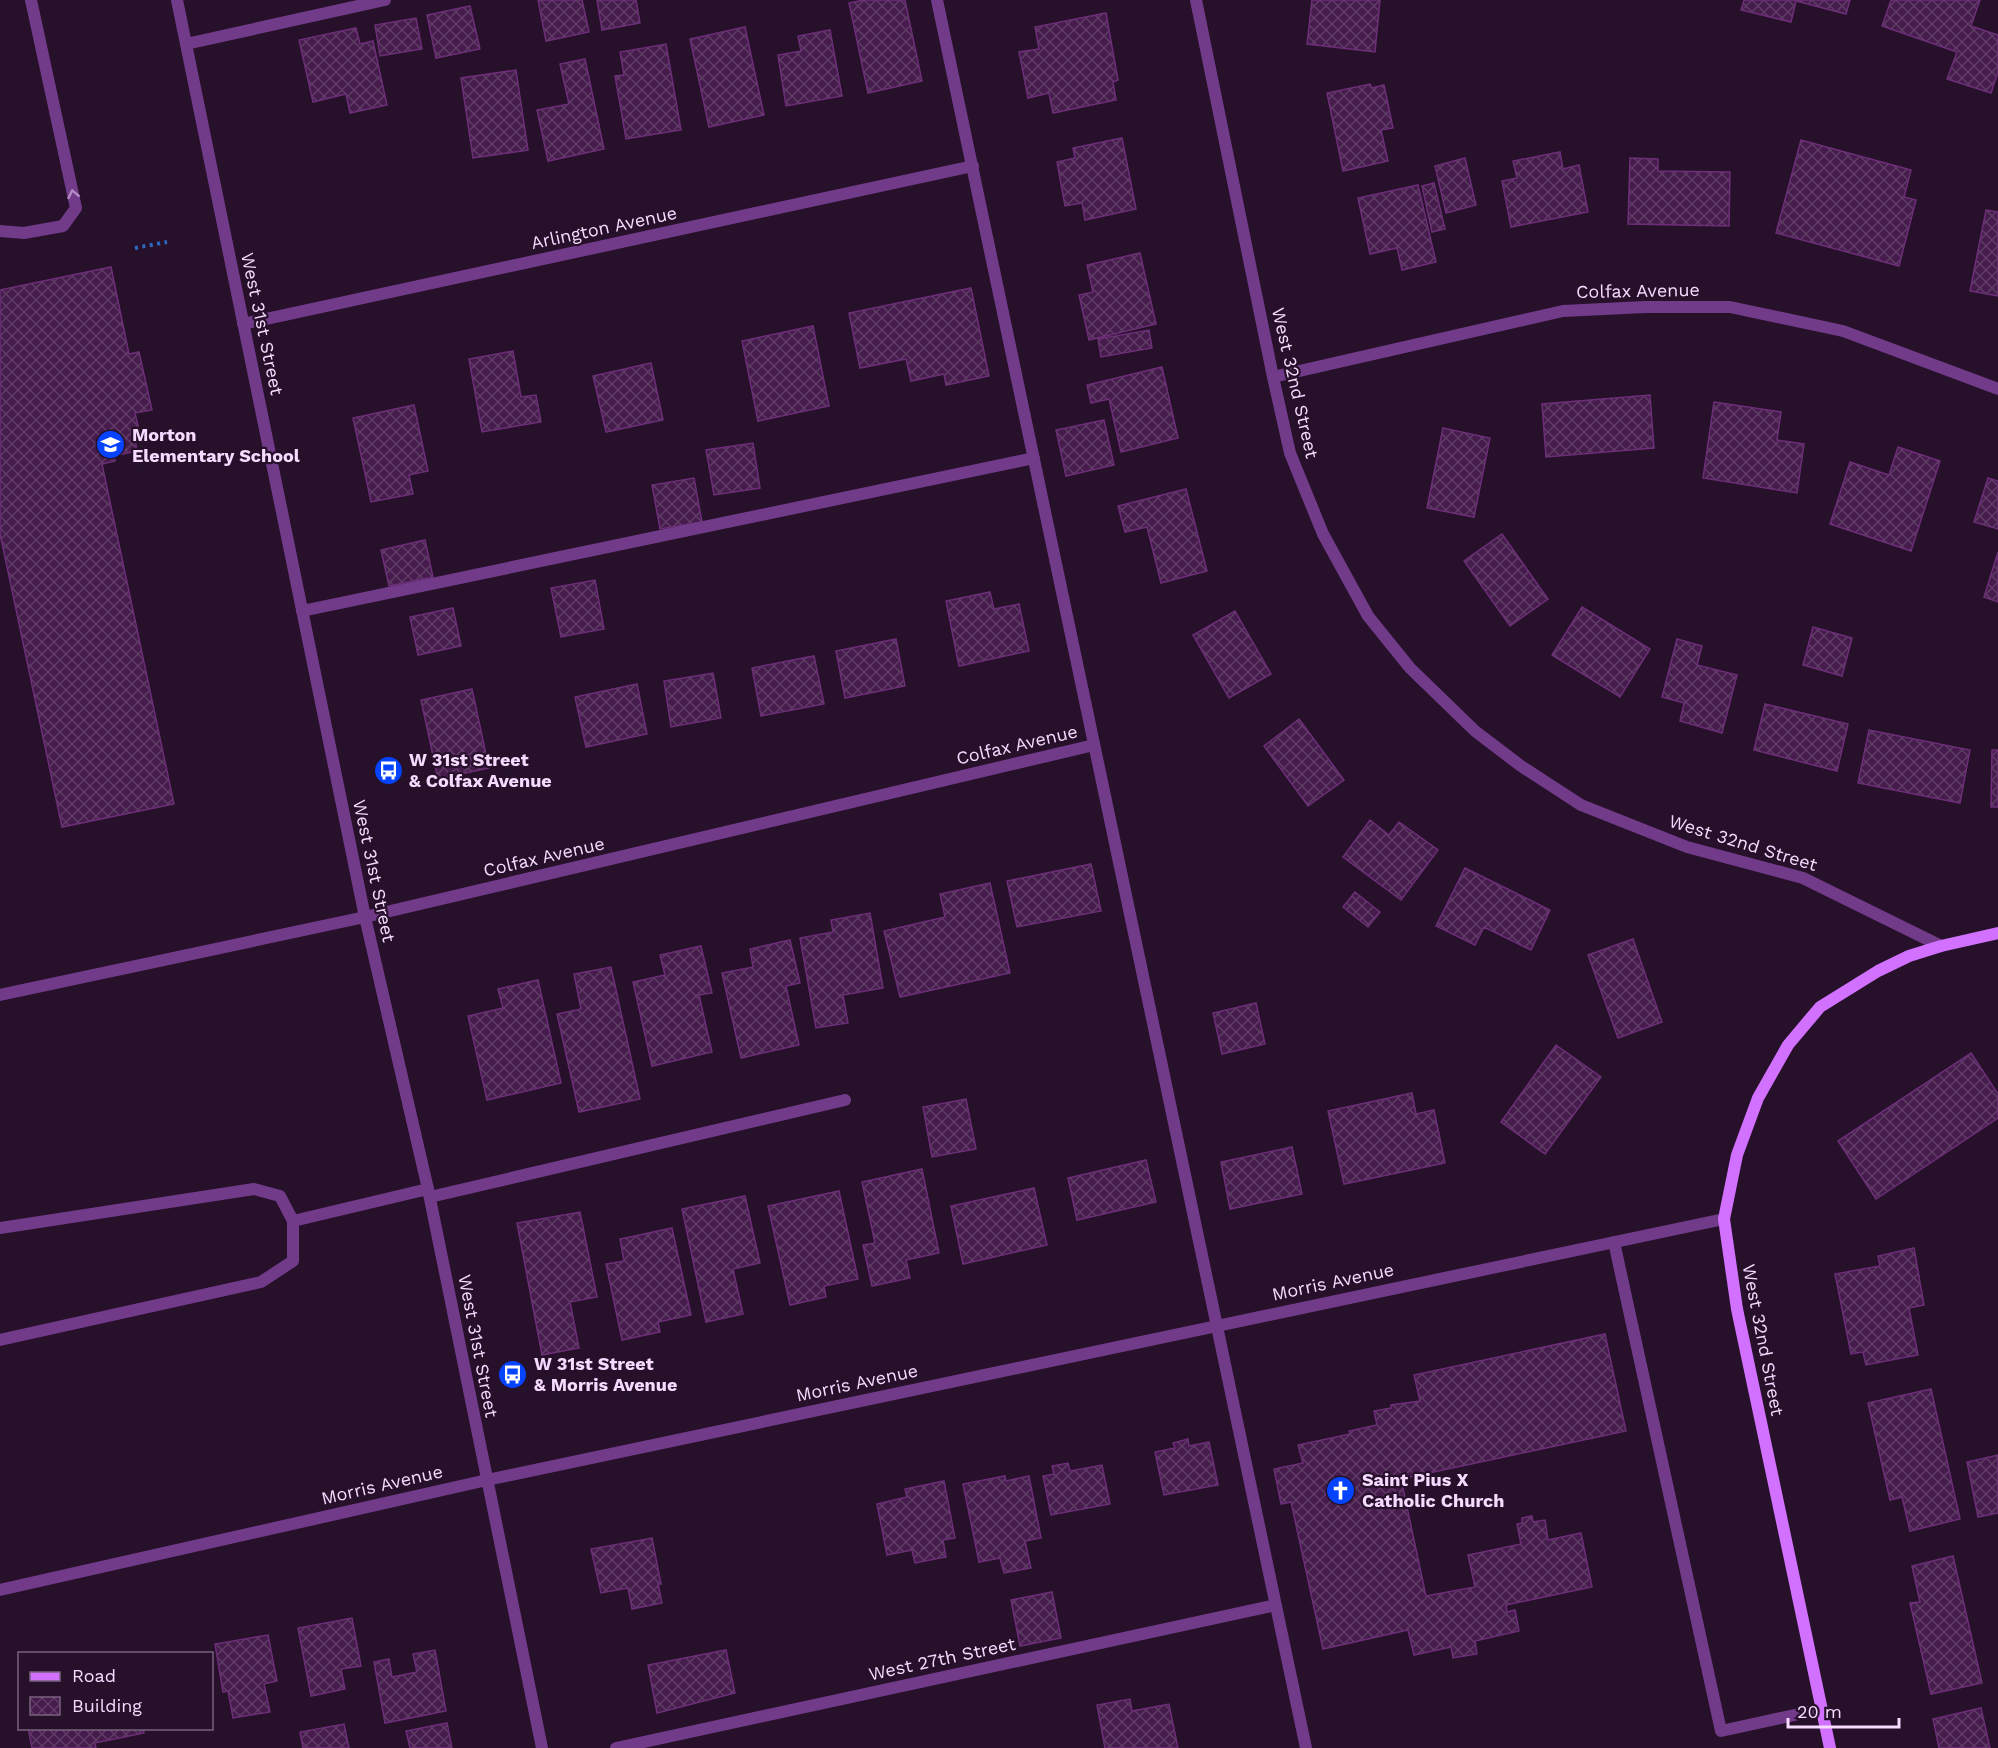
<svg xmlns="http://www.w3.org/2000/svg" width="1998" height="1748" font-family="'Work Sans',sans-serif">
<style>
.building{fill:url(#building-cross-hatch);stroke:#6d2e78;stroke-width:1.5}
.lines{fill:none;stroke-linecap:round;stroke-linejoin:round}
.path{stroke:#2f69be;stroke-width:4;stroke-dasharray:3 4.5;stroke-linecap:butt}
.lane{stroke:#723b8a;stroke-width:12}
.street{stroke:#723b8a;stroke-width:12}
.secondary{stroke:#d271ff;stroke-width:12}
.oneway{stroke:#b48ac4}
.labels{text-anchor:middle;stroke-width:4.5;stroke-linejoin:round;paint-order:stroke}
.street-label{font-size:18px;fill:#f6daff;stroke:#26102a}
.poi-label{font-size:18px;font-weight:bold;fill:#f6daff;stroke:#26102a;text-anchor:start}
</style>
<defs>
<pattern id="building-cross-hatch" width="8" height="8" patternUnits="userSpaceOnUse" patternTransform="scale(1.5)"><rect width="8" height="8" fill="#451c4c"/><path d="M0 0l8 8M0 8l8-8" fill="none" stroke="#603c67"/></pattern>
</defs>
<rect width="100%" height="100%" fill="#26102a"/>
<!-- building -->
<path class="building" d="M538 0H582L589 32 546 41Z
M597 0H636L640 23 602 30Z
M864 0H905L922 81 868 93 849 3Z
M1312 0H1380L1375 52 1307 44Z
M1744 0H1850L1846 14 1796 1 1791 22 1741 10Z
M1891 0H1980L1971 26 1998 35V72L1991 93 1947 79 1957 52 1882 26Z
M470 6 480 49 436 58 427 15Z
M1106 13 1118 80 1113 82 1116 100 1053 113 1049 93 1028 98 1019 52 1039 49 1035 27Z
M416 18 422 49 380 56 375 25Z
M745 27 764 115 709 127 690 39Z
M356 28 360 44 373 41 387 105 350 113 346 94 313 102 299 40Z
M830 30 842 96 786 106 778 55 801 51 798 36Z
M666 44 681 130 626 139 615 76 624 75 620 52Z
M585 59 604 149 548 161 537 110 569 104 560 64Z
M516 70 528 150 473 158 461 78Z
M1370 84 1372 88 1384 85 1393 128 1381 130 1388 161 1343 171 1327 93Z
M1122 138 1136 209 1085 220 1082 203 1065 206 1057 162 1075 158 1073 148Z
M1801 140 1911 170 1904 197 1916 200 1899 266 1776 233Z
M1560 152 1563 169 1579 165 1588 212 1511 227 1502 181 1517 178 1513 161Z
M1465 158 1476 205 1446 213 1435 166Z
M1630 158 1658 159V171L1730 172 1729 226 1628 224Z
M1434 183 1445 229 1432 232 1422 186Z
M1418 185 1436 262 1402 270 1397 248 1370 254 1358 198Z
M1986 210 1998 212V296L1970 291Z
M1140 253 1156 324 1089 340 1079 295 1093 292 1087 265Z
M111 267 129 354 139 352 152 410 135 413 141 439 135 440 137 451 114 456 115 461 102 464 174 804 62 827 0 534V290Z
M971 288 989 376 946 385 944 374 911 381 906 359 860 368 849 313Z
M813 326 829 406 758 421 742 341Z
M1149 330 1152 348 1101 357 1098 339Z
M513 351 521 397 536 395 541 422 482 432 469 359Z
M651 363 663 420 606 432 593 376Z
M1162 367 1178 438 1121 452 1109 399 1091 403 1087 385Z
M1650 395 1654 448 1546 457 1542 404Z
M1714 402 1781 412 1777 440 1804 444 1797 493 1703 478Z
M414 405 428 471 409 475 413 494 371 502 353 418Z
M1104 420 1114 465 1066 476 1056 430Z
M1443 428 1490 438 1474 517 1427 508Z
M753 443 760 488 714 495 706 450Z
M1898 447 1940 461 1911 551 1830 524 1850 462 1889 475Z
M694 478 702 522 660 529 652 485Z
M1988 478 1998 481V529L1974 522Z
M1186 489 1207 571 1161 583 1147 527 1125 532 1118 506Z
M1502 534 1548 599 1510 626 1464 561Z
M425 540 433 577 389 586 381 550Z
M1998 552V602L1984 597Z
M595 580 604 629 561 637 551 588Z
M990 592 994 609 1019 604 1029 651 959 666 946 601Z
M1582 607 1650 649 1620 697 1552 655Z
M453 608 461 646 418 655 410 617Z
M1235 611 1271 674 1229 698 1193 635Z
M1813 627 1852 638 1842 676 1803 665Z
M896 639 905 686 845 698 836 651Z
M1677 639 1702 646 1697 665 1737 675 1722 733 1680 721 1684 703 1662 697Z
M814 656 824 704 761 716 752 668Z
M713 673 721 718 671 727 664 681Z
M637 684 647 734 586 747 575 697Z
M472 689 489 768 438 779 421 700Z
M1765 704 1848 724 1837 771 1754 750Z
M1299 719 1344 780 1308 806 1264 746Z
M1869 730 1970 750 1960 803 1858 783Z
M1992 750H1998V807H1991Z
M1370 820 1389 835 1399 822 1438 850 1401 900 1343 857Z
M1091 864 1101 911 1017 927 1007 881Z
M1465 868 1550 910 1531 950 1484 927 1475 945 1436 926Z
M990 883 1010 973 900 997 884 931 945 917 940 894Z
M1355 892 1380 912 1368 927 1343 907Z
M870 913 883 988 843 995 848 1023 816 1028 800 938 833 932 831 920Z
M1633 939 1662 1022 1618 1038 1588 955Z
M790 940 800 983 786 986 799 1045 741 1058 722 973 753 967 750 949Z
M701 946 712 993 699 995 712 1052 652 1066 633 982 665 975 660 955Z
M611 967 640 1099 579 1112 557 1014 581 1009 574 974Z
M538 980 561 1083 487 1100 468 1016 503 1008 498 989Z
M1256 1003 1265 1044 1222 1054 1213 1013Z
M1556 1045 1601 1077 1545 1154 1501 1122Z
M1971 1053 1998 1094V1118L1876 1199 1838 1141Z
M1412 1093 1416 1114 1434 1110 1445 1163 1344 1184 1328 1111Z
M966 1099 976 1149 932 1157 923 1107Z
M1292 1147 1302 1194 1230 1209 1221 1162Z
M1146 1160 1156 1202 1077 1220 1068 1178Z
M922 1169 939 1253 906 1260 910 1278 872 1286 863 1245 875 1243 862 1182Z
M1034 1188 1047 1245 963 1264 951 1206Z
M839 1191 858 1279 824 1286 826 1297 790 1305 768 1206Z
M745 1196 760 1263 733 1269 743 1314 706 1322 682 1209Z
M580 1212 597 1297 570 1302 579 1348 542 1355 517 1223Z
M672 1228 691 1315 658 1322 660 1332 622 1340 606 1264 624 1261 620 1239Z
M1914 1248 1924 1305 1909 1308 1918 1355 1866 1365 1863 1352 1851 1354 1835 1274 1880 1266 1878 1256Z
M1605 1334 1626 1431 1401 1479 1426 1596 1475 1587 1468 1555 1521 1544 1517 1524 1522 1523V1518L1532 1516 1533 1522 1545 1520 1548 1540 1581 1533 1592 1587 1506 1605 1507 1612 1515 1610 1519 1631 1475 1641 1477 1654 1453 1658 1451 1647 1414 1655 1408 1630 1323 1649 1291 1502 1281 1504 1274 1469 1303 1463 1298 1445 1350 1434 1349 1431 1377 1425 1374 1411 1391 1408V1405L1420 1401 1414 1375Z
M1931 1389 1960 1519 1910 1531 1902 1497 1890 1500 1868 1403Z
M1188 1439 1189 1446 1209 1442 1218 1485 1164 1495 1155 1452 1175 1448 1173 1443Z
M1998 1455V1513L1978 1517 1967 1462Z
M1068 1463 1070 1471 1102 1465 1110 1504 1051 1515 1043 1476 1054 1474 1052 1466Z
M1005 1476 1006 1481 1029 1476 1041 1538 1025 1541 1031 1568 1004 1573 1000 1558 979 1562 963 1484Z
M944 1481 955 1538 943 1540 946 1557 915 1563 912 1550 887 1555 877 1504 907 1497 905 1489Z
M652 1538 661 1584H658L662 1603 632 1609 628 1588 601 1593 591 1549Z
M1953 1556 1982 1683 1931 1694 1910 1603 1920 1602 1912 1566Z
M1052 1592 1061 1638 1020 1646 1011 1600Z
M352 1618 361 1666 341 1669 345 1689 311 1696 298 1628Z
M268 1635 277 1681 264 1684 270 1712 233 1718 228 1691 223 1692 215 1644Z
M435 1650 446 1711 385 1723 374 1662 389 1659 392 1677 417 1672 413 1654Z
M726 1650 735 1693 657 1713 648 1665Z
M1130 1699 1132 1711 1169 1704 1178 1748H1105L1097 1705Z
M1981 1708 1990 1748H1939L1933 1719Z
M447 1723 452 1748H410L406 1731Z
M344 1724 349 1748H303L300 1732Z
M28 1728H143L144 1733 95 1743 96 1748H32Z"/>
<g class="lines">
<!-- path -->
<path class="path" d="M135 248 167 242"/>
<!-- lane -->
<path class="lane" d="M937 0 1306 1748
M186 44 385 0
M0 231 24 233 63 226 76 208 31 0
M302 611 1034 458
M430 1197 845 1100
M293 1221 428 1189
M0 1228 254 1189 280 1196 293 1221V1261L261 1282 0 1340
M1614 1242 1721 1731 1822 1709
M616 1748 1276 1605"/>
<!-- street -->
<path class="street" d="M177 0 365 917 428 1189 542 1748
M1196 0 1273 377 1290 453 1323 534 1368 616 1410 668 1475 731 1521 766 1581 805 1687 847 1803 878 1941 946
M243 324 973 166
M1273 377 1563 311 1645 307H1730L1843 331 1998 389
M0 995 365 917 1094 745
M0 1590 487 1480 1724 1219"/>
<!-- secondary -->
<path class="secondary" d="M1830 1748 1737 1309 1724 1219 1737 1155 1758 1098 1788 1045 1820 1007 1878 971 1909 956 1941 946 1998 933"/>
</g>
<!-- one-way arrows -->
<defs><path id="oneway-chevron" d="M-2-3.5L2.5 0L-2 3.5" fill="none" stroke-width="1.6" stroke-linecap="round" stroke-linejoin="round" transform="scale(1.5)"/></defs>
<use class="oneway" href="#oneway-chevron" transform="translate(73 194) rotate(-102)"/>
<!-- icons -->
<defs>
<symbol id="school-disc" viewBox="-11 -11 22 22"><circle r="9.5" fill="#0643ff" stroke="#26102a"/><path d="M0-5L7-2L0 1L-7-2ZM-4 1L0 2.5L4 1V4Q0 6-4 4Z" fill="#fff"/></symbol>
<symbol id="bus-disc" viewBox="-11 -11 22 22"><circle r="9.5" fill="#0643ff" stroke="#26102a"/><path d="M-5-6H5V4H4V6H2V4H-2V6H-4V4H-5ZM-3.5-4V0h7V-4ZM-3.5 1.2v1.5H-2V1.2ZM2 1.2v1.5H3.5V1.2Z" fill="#fff"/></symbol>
<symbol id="church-disc" viewBox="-11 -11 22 22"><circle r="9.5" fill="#0643ff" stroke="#26102a"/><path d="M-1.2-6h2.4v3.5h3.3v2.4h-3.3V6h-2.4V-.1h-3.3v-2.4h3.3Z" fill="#fff"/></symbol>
</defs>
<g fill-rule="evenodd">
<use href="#school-disc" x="94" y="428" width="33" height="33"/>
<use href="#bus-disc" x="372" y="754" width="33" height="33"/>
<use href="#bus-disc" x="496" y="1358" width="33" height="33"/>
<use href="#church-disc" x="1324" y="1474" width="33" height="33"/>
</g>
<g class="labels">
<!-- street labels -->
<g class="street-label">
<text transform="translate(604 228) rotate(-12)" y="6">Arlington Avenue</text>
<text transform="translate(1638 291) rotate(-1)" y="6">Colfax Avenue</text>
<text transform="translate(262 324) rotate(78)" y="6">West 31st Street</text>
<text transform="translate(1295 383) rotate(77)" y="6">West 32nd Street</text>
<text transform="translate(1017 745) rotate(-13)" y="6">Colfax Avenue</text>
<text transform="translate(1743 843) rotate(17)" y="6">West 32nd Street</text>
<text transform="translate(544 857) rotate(-13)" y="6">Colfax Avenue</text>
<text transform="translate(374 871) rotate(78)" y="6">West 31st Street</text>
<text transform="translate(1333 1282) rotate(-12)" y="6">Morris Avenue</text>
<text transform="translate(1763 1340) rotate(79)" y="6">West 32nd Street</text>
<text transform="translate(478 1346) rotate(79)" y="6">West 31st Street</text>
<text transform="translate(857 1383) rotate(-12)" y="6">Morris Avenue</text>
<text transform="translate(382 1485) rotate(-13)" y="6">Morris Avenue</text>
<text transform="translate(942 1659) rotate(-12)" y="6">West 27th Street</text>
</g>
<!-- poi labels -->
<g class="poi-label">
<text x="132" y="441">Morton<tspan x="132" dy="21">Elementary School</tspan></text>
<text x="409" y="766">W 31st Street<tspan x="409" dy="21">&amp; Colfax Avenue</tspan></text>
<text x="534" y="1370">W 31st Street<tspan x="534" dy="21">&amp; Morris Avenue</tspan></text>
<text x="1362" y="1486">Saint Pius X<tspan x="1362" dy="21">Catholic Church</tspan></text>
</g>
</g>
<!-- legend -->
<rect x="18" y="1652" width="195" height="78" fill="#26102a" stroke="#79617f" stroke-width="1.5"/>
<rect x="30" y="1672" width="30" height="9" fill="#d271ff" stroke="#79617f" stroke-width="1.5"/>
<text x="72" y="1682" font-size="18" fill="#f6daff">Road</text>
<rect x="30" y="1697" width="30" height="18" fill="url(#building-cross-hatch)" stroke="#79617f" stroke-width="1.5"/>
<text x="72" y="1712" font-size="18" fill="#f6daff">Building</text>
<!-- scale -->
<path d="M1788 1718v9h111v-9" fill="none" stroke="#f6daff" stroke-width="3"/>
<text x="1797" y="1718" font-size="18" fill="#f6daff" stroke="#26102a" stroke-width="4.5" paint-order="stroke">20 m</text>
</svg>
